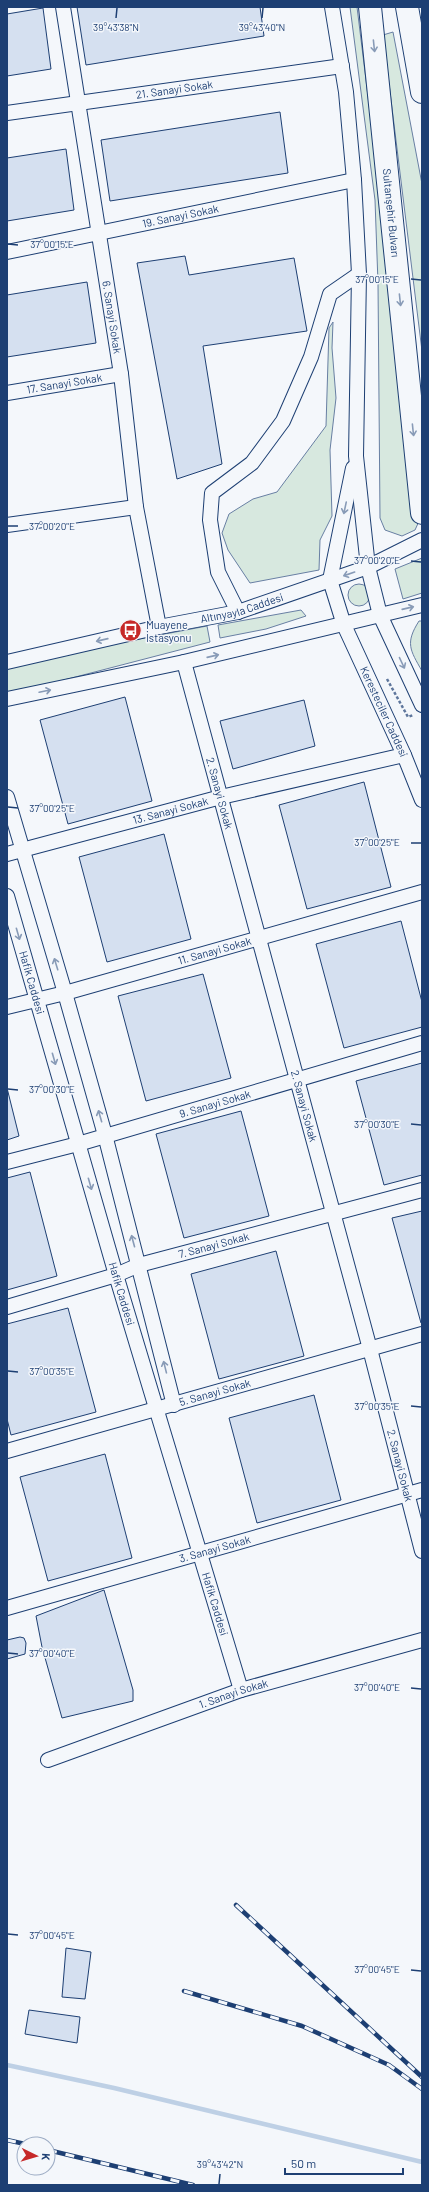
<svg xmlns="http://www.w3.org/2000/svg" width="429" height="2192" font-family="Barlow,sans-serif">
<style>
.green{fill:#d7e8df;stroke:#687fa3}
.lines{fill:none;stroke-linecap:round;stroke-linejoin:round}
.stream{stroke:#bed0e5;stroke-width:4.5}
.building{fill:#d5e0f0;stroke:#1d3f73}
.minor-casing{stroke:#1d3f73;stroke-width:16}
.trunk-casing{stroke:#1d3f73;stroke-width:24}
.path{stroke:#5e769c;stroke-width:2.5;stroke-dasharray:3 2;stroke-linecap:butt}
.minor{stroke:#f4f7fb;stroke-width:14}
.trunk{stroke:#f4f7fb;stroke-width:22}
.rail-casing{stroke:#1d3f73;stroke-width:4.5}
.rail{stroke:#f4f7fb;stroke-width:3;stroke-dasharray:9;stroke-linecap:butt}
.oneway{stroke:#889bb7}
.ticks{fill:none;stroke:#1d3f73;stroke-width:1.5}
.labels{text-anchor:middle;stroke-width:3;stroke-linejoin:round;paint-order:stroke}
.street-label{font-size:11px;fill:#1d3f73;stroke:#f4f7fb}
.poi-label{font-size:11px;fill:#1d3f73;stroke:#f4f7fb;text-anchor:start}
.ticks-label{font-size:10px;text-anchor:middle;fill:#1d3f73;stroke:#f4f7fb;stroke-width:3;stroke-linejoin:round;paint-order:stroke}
</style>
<rect width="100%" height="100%" fill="#f4f7fb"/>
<!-- green -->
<path class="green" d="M350 7H357L420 519 415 530 402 536 385 530 380 518 378 283 375 200Z
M393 32 422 184V351L383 35Z
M333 322 332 348 336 398 330 450 332 516 320 540 319 570 250 583 228 550 222 533 229 514 253 499 277 492 326 426 329 328Z
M422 558V593L403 599 395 569Z
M348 595a11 11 0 1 1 22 0a11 11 0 1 1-22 0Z
M301 610 306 616 266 629 220 638 218 625Z
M419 621H422V671C410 650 405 643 419 621Z
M207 626 210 642 10 694 7 691V664Z"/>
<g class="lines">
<!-- stream -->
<path class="stream" d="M7 2065 114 2088 422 2162"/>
</g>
<!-- building -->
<path class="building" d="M77 7H260L264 36 86 65Z
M43 8 51 69 7 76V14Z
M280 112 288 173 110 201 101 140Z
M66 149 74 210 7 221V158Z
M185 256 189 275 294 258 307 331 203 346 222 464 177 479 137 263Z
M87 282 96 343 7 357V295Z
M125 697 152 801 68 824 40 720Z
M304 700 315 746 233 769 220 721Z
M364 782 391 887 307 909 279 805Z
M164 834 191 939 107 962 79 857Z
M401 921 422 1002V1027L344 1048 316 944Z
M203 974 231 1078 146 1101 118 996Z
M422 1063V1175L384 1185 356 1081Z
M7 1088 19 1136 7 1140Z
M241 1111 269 1216 184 1238 156 1134Z
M30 1172 57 1276 7 1290V1178Z
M422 1211V1323H421L392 1218Z
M276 1251 304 1356 219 1379 191 1274Z
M68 1308 96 1412 11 1435 7 1419V1324Z
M314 1395 341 1500 257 1523 229 1418Z
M105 1454 132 1558 48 1581 20 1477Z
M104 1590 133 1690V1701L62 1718 42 1647 36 1616Z
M20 1637 24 1638 26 1643 25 1654 7 1659V1640Z
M66 1948 91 1952 85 1999 62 1997Z
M29 2010 80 2017 77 2043 25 2034Z"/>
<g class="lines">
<defs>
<g id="minor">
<path id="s1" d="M63 7 121 374 136 507 159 627"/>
<path d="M332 7 346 92 354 180 359 274 356 456 368 567 380 615 422 705"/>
<path id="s2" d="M7 113 342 66"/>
<path id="s3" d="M7 252 354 180"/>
<path id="s4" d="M7 393 121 374"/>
<path id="s5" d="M353 468 330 580 344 625 404 755 422 800"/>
<path d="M7 525 136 507"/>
<path d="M238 612 218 572 210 520 212 493 252 463 283 421 311 357 330 294 359 274"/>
<path id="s6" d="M7 662 159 627 238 612 368 567 422 540"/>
<path id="s7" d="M184 662 370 1349 422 1551"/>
<path d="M7 699 184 662 422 605"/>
<path d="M7 797 65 993 105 1135 174 1405"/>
<path id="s8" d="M7 854 221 797 404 755"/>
<path id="s9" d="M7 896 116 1275 241 1690"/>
<path id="s10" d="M7 1007 65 993 422 892"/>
<path id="s11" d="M7 1162 78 1144 422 1043"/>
<path id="s12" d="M7 1307 116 1275 139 1265 422 1190"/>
<path id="s13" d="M7 1451 422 1334"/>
<path id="s14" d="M7 1608 422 1490"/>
<path id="s15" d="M48 1760 241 1690 422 1640"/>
</g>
<g id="trunk">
<path id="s16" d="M370 7 422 513"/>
<path d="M407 7 422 92"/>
</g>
</defs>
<!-- minor casing -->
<use href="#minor" class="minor-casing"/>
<!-- trunk casing -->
<use href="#trunk" class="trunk-casing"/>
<!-- path -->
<path class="path" d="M387 679 408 717 413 715"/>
<!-- minor -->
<use href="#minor" class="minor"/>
<!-- trunk -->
<use href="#trunk" class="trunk"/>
<defs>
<path id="rail" d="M236 1905 422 2077
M184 1991 302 2026 389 2065 422 2089
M7 2140 25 2144
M48 2150 193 2185"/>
</defs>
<!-- rail casing -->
<use href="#rail" class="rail-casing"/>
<!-- rail -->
<use href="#rail" class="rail"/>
</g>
<!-- one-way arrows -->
<defs><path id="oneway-shaft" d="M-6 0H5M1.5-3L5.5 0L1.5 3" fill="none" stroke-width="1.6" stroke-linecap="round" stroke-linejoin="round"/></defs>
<g class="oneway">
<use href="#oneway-shaft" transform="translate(374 46) rotate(84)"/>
<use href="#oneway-shaft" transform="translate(400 300) rotate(84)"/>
<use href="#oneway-shaft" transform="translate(413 430) rotate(84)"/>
<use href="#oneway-shaft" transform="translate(345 508) rotate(102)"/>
<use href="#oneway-shaft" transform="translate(349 574) rotate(161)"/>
<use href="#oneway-shaft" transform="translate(408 608) rotate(-13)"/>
<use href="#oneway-shaft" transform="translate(102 640) rotate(167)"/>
<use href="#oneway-shaft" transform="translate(213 656) rotate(-13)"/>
<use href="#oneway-shaft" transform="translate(402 663) rotate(65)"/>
<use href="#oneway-shaft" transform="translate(45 691) rotate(-12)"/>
<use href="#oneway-shaft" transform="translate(18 934) rotate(74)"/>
<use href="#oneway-shaft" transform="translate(56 964) rotate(-107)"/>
<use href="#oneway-shaft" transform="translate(54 1059) rotate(74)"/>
<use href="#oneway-shaft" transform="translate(100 1116) rotate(-106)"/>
<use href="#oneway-shaft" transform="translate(90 1184) rotate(74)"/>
<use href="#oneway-shaft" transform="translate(133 1241) rotate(-105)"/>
<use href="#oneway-shaft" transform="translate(165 1367) rotate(-104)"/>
</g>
<!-- ticks -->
<path class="ticks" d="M116 18 117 8M262 18 263 8M8 244 18 245M411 279 421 280M8 526H18M411 561 421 562M8 807 18 808M411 843H421M8 1089 18 1090M411 1124 421 1125M8 1371 18 1372M411 1406 421 1407M8 1653 18 1654M411 1688 421 1689M8 1934 18 1935M411 1970 421 1971M219 2184 220 2174"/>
<!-- icons -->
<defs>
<symbol id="bus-disc" viewBox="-11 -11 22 22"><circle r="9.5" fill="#c62828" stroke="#f4f7fb"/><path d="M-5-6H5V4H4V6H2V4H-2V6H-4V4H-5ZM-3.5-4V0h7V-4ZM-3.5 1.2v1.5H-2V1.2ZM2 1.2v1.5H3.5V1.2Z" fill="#fff"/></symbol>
</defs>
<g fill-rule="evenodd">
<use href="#bus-disc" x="118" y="618" width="25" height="25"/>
</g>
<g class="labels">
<!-- street labels -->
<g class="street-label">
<text dy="4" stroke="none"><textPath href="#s2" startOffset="169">21. Sanayi Sokak</textPath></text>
<text dy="4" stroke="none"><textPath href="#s16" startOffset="207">Sultanşehir Bulvarı</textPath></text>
<text dy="4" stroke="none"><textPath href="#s3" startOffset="177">19. Sanayi Sokak</textPath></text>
<text dy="4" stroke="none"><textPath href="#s1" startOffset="314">6. Sanayi Sokak</textPath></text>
<text dy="4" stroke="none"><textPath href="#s4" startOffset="58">17. Sanayi Sokak</textPath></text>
<text dy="4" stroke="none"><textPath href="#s6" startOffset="241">Altınyayla Caddesi</textPath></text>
<text dy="4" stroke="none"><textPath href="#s5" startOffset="257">Keresteciler Caddesi</textPath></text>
<text dy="4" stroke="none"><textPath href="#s7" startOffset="136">2. Sanayi Sokak</textPath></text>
<text dy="4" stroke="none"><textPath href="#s8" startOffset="169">13. Sanayi Sokak</textPath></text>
<text dy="4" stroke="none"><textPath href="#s10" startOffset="215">11. Sanayi Sokak</textPath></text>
<text dy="4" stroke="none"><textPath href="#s9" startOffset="90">Hafik Caddesi</textPath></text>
<text dy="4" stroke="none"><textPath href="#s11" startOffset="216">9. Sanayi Sokak</textPath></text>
<text dy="4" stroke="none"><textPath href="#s7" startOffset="460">2. Sanayi Sokak</textPath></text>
<text dy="4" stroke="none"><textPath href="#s12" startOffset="216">7. Sanayi Sokak</textPath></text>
<text dy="4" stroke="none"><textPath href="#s9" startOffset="414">Hafik Caddesi</textPath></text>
<text dy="4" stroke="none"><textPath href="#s13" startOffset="216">5. Sanayi Sokak</textPath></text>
<text dy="4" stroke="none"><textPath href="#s7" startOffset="832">2. Sanayi Sokak</textPath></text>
<text dy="4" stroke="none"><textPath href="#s14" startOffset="216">3. Sanayi Sokak</textPath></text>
<text dy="4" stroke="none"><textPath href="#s9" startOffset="738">Hafik Caddesi</textPath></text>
<text dy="4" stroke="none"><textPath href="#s15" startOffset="197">1. Sanayi Sokak</textPath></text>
</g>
<!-- poi labels -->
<g class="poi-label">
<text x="146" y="629">Muayene<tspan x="146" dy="13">İstasyonu</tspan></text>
</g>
</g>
<g class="ticks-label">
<text x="116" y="31">39°43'38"N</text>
<text x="262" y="31">39°43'40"N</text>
<text x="52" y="248">37°00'15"E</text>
<text x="377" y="283">37°00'15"E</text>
<text x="52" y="530">37°00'20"E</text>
<text x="377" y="564">37°00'20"E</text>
<text x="52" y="812">37°00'25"E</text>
<text x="377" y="846">37°00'25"E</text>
<text x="52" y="1093">37°00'30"E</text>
<text x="377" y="1128">37°00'30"E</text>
<text x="52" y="1375">37°00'35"E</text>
<text x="377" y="1410">37°00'35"E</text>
<text x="52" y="1657">37°00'40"E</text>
<text x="377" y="1691">37°00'40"E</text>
<text x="52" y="1939">37°00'45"E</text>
<text x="377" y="1973">37°00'45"E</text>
<text x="220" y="2168">39°43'42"N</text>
</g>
<!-- border -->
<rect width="429" height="2192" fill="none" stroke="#1d3f73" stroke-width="16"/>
<!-- north arrow -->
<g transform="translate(36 2156) rotate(95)"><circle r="19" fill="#f4f7fb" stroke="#9eadc5"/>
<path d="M0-3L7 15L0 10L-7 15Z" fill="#c62828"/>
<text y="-6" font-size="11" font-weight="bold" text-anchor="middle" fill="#1d3f73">K</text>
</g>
<!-- scale -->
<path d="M285 2168v6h118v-6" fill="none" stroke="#1d3f73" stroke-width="2"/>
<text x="291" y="2168" font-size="12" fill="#1d3f73" stroke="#f4f7fb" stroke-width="3" paint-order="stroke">50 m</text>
</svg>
